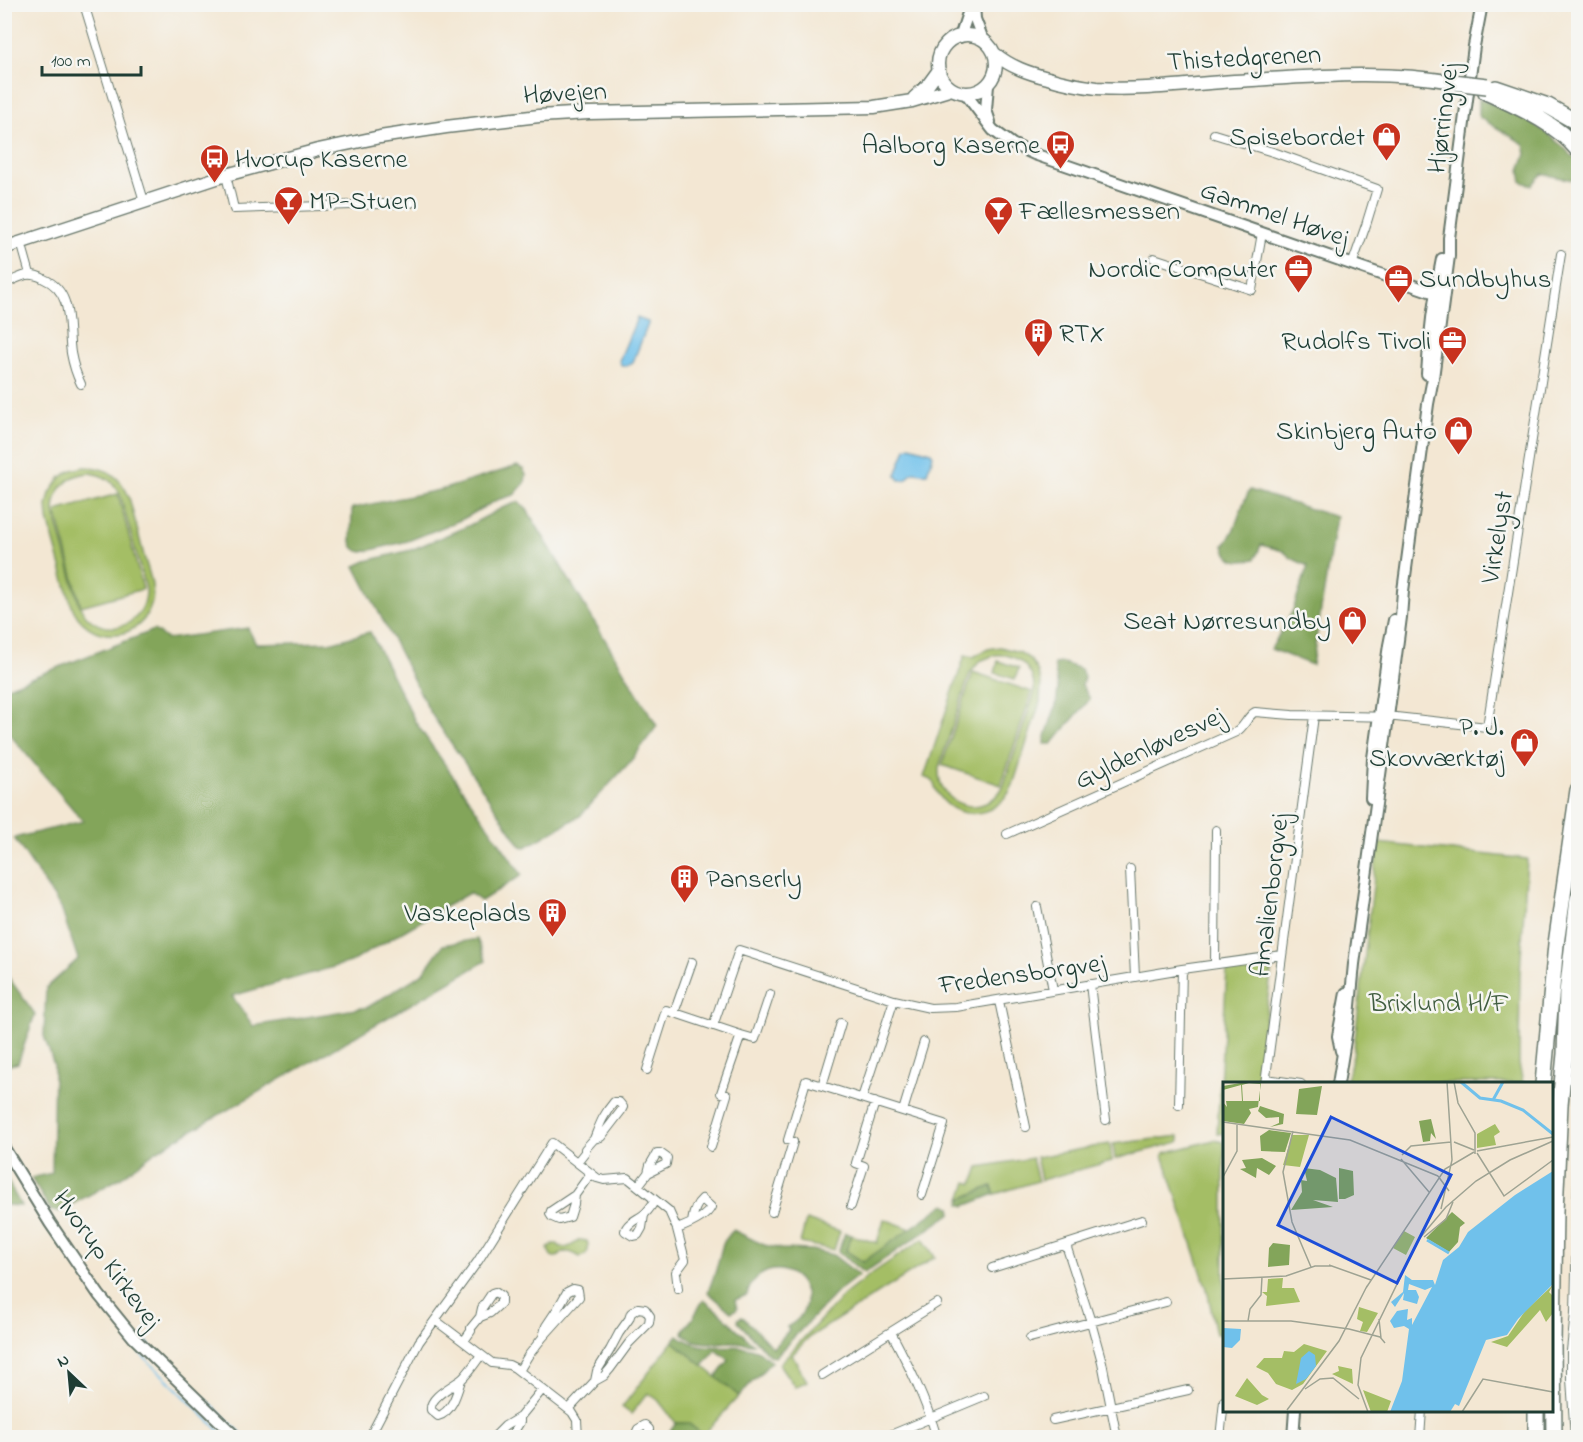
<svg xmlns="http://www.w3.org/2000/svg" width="1583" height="1442" font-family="'Indie Flower',sans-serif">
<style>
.green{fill:#a4be65;stroke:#627e4c;stroke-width:1.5;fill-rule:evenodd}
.forest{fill:#83a55a;stroke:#517147;stroke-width:1.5}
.water{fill:#70c1eb;stroke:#487f90;stroke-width:1.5}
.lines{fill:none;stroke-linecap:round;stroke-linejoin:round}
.stream{stroke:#70c1eb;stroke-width:2}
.street-casing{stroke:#69786c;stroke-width:10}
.secondary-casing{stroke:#69786c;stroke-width:14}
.primary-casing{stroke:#69786c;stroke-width:15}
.highway-casing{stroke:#69786c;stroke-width:18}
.street{stroke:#fff;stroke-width:8}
.secondary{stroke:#fff;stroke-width:10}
.primary{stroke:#fff;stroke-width:12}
.highway{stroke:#fff;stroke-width:15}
.highway-bridge-casing{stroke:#69786c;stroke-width:18;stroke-linecap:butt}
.highway-bridge{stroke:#fff;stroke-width:15}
.labels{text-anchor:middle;stroke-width:5;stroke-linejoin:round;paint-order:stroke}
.street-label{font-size:27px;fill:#1f3d34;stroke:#f6f6f2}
.poi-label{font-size:27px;fill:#1f3d34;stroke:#f6f6f2;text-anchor:end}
.park-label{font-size:27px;fill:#405d40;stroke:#f6f6f2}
.inset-river{fill:none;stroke:#70c1eb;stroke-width:3}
.inset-road{fill:none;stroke:#9ea393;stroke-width:1.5}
.view{fill:#1d4ed8;fill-opacity:0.15;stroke:#1d4ed8;stroke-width:3}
.inset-edge{fill:none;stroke:#1f3d34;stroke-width:3}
</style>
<rect width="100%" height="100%" fill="#f6f6f2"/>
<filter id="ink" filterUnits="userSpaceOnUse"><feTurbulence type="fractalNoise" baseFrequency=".0167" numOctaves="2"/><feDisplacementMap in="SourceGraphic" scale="12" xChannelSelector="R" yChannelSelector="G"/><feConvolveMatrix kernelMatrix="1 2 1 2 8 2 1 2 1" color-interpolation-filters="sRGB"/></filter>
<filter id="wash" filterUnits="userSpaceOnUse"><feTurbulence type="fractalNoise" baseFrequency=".008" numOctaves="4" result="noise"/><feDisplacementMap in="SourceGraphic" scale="24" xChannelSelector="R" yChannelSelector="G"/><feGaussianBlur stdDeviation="1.35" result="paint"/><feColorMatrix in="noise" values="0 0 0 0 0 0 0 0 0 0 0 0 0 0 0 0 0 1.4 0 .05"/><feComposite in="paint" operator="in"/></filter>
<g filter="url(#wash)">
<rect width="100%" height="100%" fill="#f3e7d3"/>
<!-- green -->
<path class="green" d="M84 467C106 466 121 477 129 497 134 517 139 536 144 556 148 570 155 586 152 601 143 645 85 645 71 604L48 519 47 506 50 493 61 477 72 470ZM90 473C104 475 114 481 120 494L146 589C147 629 99 642 80 607L54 512C54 490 68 474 90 473Z
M118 494 143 589 81 606 56 511Z
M1000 647 1019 652 1030 659 1037 670 1041 682 1040 702 1013 785C996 824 944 823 933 781L924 777 965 655 973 657 988 649ZM995 655C1019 653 1036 670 1034 694L1003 787C983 821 936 806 939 767L970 673 980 661Z
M998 661 1019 668 1015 679 995 673Z
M973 672 1032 692 1001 785 942 765Z
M1378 843 1527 859 1520 974 1519 1064 1523 1083H1346L1353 1056Z
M1269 963 1272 966 1257 1083 1224 1084V1134L1217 1133 1227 969Z
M1179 1136V1142L1115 1159 1113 1144Z
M1214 1140 1224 1142V1334H1216L1207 1289 1163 1155 1164 1153Z
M1110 1144 1112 1161 1041 1180 1036 1157Z
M1032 1158 1038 1181 995 1194 991 1186 961 1199 967 1182 973 1184 979 1167Z
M884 1219 911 1229 863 1262 846 1251 851 1235 877 1243Z
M806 1220 840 1231 834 1250 800 1243Z
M923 1239 935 1257 808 1338 792 1355 807 1381 795 1387 779 1364 844 1295 868 1276Z
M580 1240 587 1241C590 1249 588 1255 580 1257 574 1254 568 1249 561 1254 554 1258 562 1256 554 1257L551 1256 548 1249 553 1244C561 1244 554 1243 561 1247 568 1250 574 1243 580 1240Z
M673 1341 739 1396 703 1435 688 1423H676L658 1400 648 1393 631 1414 622 1407Z"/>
<!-- forest -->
<path class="forest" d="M1479 99C1521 113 1548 129 1578 162V181L1542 174 1532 185 1522 182 1520 170 1526 154 1524 144 1479 117Z
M517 466 523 469 526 475 525 483 514 495 497 500 463 519 408 541 363 552C356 551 353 549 351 542L352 508 444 489Z
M1250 490 1336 517 1312 665 1271 649 1293 610 1308 566 1291 558 1283 551 1261 545 1255 559C1240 563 1227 562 1224 545 1238 529 1239 507 1250 490Z
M518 502 526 508 657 726 630 762 580 816 526 847 521 846 430 712 355 566 366 561 411 550 468 526 502 508Z
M248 628 256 644 333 642 370 632 416 723 522 875 481 901 469 893 351 962 232 996 253 1026 368 1007 422 974 443 945 477 939 486 961 156 1151 120 1178 60 1211H51L31 1178 52 1173 54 1065 44 1036 46 988 78 959 61 908 14 838 83 821 5 729V688L154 630 167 639Z
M1063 663 1081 669 1084 677 1082 685 1090 699 1052 744H1045V739L1056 705 1058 689 1054 664Z
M4 974H6L35 1014 18 1063 5 1066Z
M5 1176 21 1206 5 1205Z
M992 1186 995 1194 965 1206 960 1204 961 1199Z
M945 1204 951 1207 952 1213 864 1273 838 1252 845 1233 851 1235 846 1251 863 1262Z
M733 1230 764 1245 782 1249 812 1250 833 1255 859 1275 837 1292 775 1357 770 1356 738 1322V1319L741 1317 744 1318 773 1348 789 1330 787 1327C829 1305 793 1252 759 1276 752 1281 749 1287 747 1295L735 1300 737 1309 731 1312 708 1292 716 1270 723 1243Z
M704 1300 719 1312 753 1344C746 1344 740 1342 733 1342 718 1342 694 1347 683 1333L685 1328 693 1318 702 1302Z
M678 1335C706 1357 735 1338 760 1352 764 1355 768 1359 771 1362L739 1396 716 1377 729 1360 716 1350 703 1366 673 1341Z
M676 1423H688L703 1435 701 1437H666Z"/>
<!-- water -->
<path class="water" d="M637 318 648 322V324L633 362 627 366H622L619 361Z
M910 446 931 452 933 455 927 473C924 474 918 472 914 472 907 474 910 481 900 480L896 475 906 448Z"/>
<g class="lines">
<!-- stream -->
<path class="stream" d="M144 1339 150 1346
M140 1353 227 1438
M173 1369 246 1438"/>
</g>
</g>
<g filter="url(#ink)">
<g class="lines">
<defs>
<path id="street" d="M84 4 144 201
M1214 134 1276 153 1377 189 1366 225 1352 265
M226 175 234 209 411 203
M21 242 30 274
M1154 258 1252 290 1262 233
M4 284C11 281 19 277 26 275 32 274 39 276 44 279 74 292 67 326 71 353 73 364 76 374 81 384
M1007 834 1236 732C1245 727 1247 716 1255 712L1292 715 1396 717 1487 727 1561 254
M1130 869 1135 977
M1037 907 1053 990
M1215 964 1216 830
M1090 984 1106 1120
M999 1001 1026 1127
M674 1013 692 962
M713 1026 739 950 894 1000 930 1008 956 1007 1182 969 1282 955
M741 1035 755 1039 770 994
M647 1070 666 1010 741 1035 721 1093 727 1095 711 1147
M1266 1079 1301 1084
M1265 1084 1314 716
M822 1086 841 1023
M862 1098 894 1000
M1179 1105 1182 969
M903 1111 924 1042
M577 1162 585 1152V1149L594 1139 601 1137 621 1111 623 1107 619 1102H614C603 1115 600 1124 594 1139
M638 1186 648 1173 666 1164 667 1158 660 1153H657L650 1165 648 1173
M575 1195 551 1211 550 1214 552 1217 559 1220 570 1217 574 1204 575 1195 591 1173
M851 1206 864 1166 856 1163 875 1102
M772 1212 793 1142 788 1140 806 1081 944 1124 922 1195
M644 1215 642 1228 638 1235 633 1236 625 1231C627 1223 636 1220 643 1215 648 1212 652 1205 655 1200
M677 1229C688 1225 706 1218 711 1207L702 1199C695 1205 693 1214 692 1222
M1066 1245 1091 1322 1102 1362 1117 1438
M992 1268 1142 1220
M435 1320 492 1363 509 1365 515 1368 572 1412 577 1420 578 1438
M891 1332C909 1366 926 1400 937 1438
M1030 1338 1166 1302
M464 1341 471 1331V1328L480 1317 490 1313 501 1303V1296L495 1292 492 1293 482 1308 480 1317
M519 1371 528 1356 543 1337 579 1297 578 1290 573 1289 567 1292 558 1308 546 1326 543 1337
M822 1375 937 1303
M461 1380C457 1393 452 1412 438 1416L431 1410C429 1396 454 1386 463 1378 470 1371 476 1362 481 1355
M569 1409 595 1381 597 1371 610 1350 619 1333 629 1319 631 1313 638 1308 645 1309 650 1316 649 1323 629 1343 610 1369 604 1376 595 1381
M1053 1420 1188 1390
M369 1438 419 1342 478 1261 552 1143 597 1178 604 1180 628 1178 669 1211 677 1229 685 1260 676 1272 678 1289
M493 1438 505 1426 520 1417
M510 1438 520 1422V1417L542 1390
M634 1438 638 1429 645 1425 649 1429V1434L646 1438
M883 1438 984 1396
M1220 1438 1224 1401
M1420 1438 1422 1410
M1575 1438 1571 1379V1351L1575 1313 1578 1183"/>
<path id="secondary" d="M974 4 975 19 983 40
M960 37 971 4
M988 85 986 110 990 122
M965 93 993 130 1012 144 1034 154 1429 291 1444 294
M1427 374C1429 335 1434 297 1442 259
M1371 798 1373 758 1389 645 1394 620
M1341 1051 1338 1036 1346 993
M1338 1084 1349 1016 1354 964 1388 717 1401 617 1403 591 1428 404 1433 378 1449 256V238L1474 46 1482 4
M4 1148 50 1223 99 1295 134 1338 237 1438
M1293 1438 1295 1410"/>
<path id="primary" d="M938 64a29 29 0 1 1 58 0a29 29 0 1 1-58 0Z
M995 54C1011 67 1028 73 1048 78 1064 83 1081 86 1097 88 1141 91 1190 84 1234 81 1306 77 1382 69 1453 82
M914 98 928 85 939 70
M4 248 226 175 318 150 380 137 446 127 539 116 589 113 874 107 912 101 952 89"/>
<path id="highway" d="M1496 88 1548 106 1578 123
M1486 92C1518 107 1555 122 1578 150
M1543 1084 1556 944 1578 790
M1536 1410V1438
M1554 1438 1553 1344 1555 1211 1560 1105 1565 1054 1567 993 1578 899"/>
</defs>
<!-- street casing -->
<use href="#street" class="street-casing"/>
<!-- secondary casing -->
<use href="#secondary" class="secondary-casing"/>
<!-- primary casing -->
<use href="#primary" class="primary-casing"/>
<!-- highway casing -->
<use href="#highway" class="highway-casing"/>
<!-- street -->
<use href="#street" class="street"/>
<!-- secondary -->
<use href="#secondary" class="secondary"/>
<!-- primary -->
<use href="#primary" class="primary"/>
<!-- highway -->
<use href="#highway" class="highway"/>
<defs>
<path id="highway-bridge" d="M1453 82 1487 86"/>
</defs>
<!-- highway-bridge casing -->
<use href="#highway-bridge" class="highway-bridge-casing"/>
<!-- highway-bridge -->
<use href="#highway-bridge" class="highway-bridge"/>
</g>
</g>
<!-- icons -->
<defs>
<symbol id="shop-pin" viewBox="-11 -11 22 30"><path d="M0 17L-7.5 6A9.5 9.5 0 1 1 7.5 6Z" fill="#c8321e" stroke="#f6f6f2"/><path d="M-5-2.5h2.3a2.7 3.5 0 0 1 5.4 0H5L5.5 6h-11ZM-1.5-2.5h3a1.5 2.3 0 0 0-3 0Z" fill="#fff"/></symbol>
<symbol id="bus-pin" viewBox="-11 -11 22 30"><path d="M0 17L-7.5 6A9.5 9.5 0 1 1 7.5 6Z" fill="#c8321e" stroke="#f6f6f2"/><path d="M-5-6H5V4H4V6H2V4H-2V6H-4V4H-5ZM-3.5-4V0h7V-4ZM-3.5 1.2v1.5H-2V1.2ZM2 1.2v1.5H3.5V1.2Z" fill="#fff"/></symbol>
<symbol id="bar-pin" viewBox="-11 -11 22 30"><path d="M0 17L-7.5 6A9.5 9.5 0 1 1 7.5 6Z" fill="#c8321e" stroke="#f6f6f2"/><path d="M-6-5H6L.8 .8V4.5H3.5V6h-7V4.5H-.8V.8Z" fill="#fff"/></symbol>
<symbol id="office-pin" viewBox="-11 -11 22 30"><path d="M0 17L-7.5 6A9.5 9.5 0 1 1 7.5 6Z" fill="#c8321e" stroke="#f6f6f2"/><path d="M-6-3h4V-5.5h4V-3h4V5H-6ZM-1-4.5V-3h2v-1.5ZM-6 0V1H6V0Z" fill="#fff"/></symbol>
<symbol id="building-pin" viewBox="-11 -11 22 30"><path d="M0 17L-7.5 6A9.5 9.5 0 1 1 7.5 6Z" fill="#c8321e" stroke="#f6f6f2"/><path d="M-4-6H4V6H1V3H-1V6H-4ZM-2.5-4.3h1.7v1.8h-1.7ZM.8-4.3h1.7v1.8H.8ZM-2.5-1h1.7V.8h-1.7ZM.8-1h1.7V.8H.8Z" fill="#fff"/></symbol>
</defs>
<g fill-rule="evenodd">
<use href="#shop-pin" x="1370" y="120" width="33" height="45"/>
<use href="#bus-pin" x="1044" y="128" width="33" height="45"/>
<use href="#bus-pin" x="198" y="142" width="33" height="45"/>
<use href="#bar-pin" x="272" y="184" width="33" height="45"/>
<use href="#bar-pin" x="982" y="194" width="33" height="45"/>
<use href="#office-pin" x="1282" y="252" width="33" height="45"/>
<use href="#office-pin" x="1382" y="262" width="33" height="45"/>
<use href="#building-pin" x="1022" y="316" width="33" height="45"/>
<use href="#office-pin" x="1436" y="324" width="33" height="45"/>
<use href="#shop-pin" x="1442" y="414" width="33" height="45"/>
<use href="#shop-pin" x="1336" y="604" width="33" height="45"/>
<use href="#shop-pin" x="1508" y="726" width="33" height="45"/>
<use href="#building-pin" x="668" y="862" width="33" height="45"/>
<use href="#building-pin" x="536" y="896" width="33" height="45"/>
</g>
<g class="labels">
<!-- street labels -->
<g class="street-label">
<text transform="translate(1244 57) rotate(-3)" y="9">Thistedgrenen</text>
<text transform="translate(565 92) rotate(-3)" y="9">Høvejen</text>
<text transform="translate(1442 118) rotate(-83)" y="9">Hjørringvej</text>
<text transform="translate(1275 213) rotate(19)" y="9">Gammel Høvej</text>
<text transform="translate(1496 537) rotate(-81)" y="9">Virkelyst</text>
<text transform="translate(1149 747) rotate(-25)" y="9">Gyldenløvesvej</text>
<text transform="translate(1269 895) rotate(-83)" y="9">Amalienborgvej</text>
<text transform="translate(1022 973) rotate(-8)" y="9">Fredensborgvej</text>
<text transform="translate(108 1259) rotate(54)" y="9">Hvorup Kirkevej</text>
</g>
<!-- poi labels -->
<g class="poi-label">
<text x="1365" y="145">Spisebordet</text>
<text x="1040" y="153">Aalborg Kaserne</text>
<text x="235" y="167" text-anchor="start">Hvorup Kaserne</text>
<text x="309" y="209" text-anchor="start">MP-Stuen</text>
<text x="1019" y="219" text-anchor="start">Fællesmessen</text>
<text x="1277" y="277">Nordic Computer</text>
<text x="1419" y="287" text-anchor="start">Sundbyhus</text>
<text x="1059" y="341" text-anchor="start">RTX</text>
<text x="1431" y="349">Rudolfs Tivoli</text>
<text x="1437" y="439">Skinbjerg Auto</text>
<text x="1331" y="629">Seat Nørresundby</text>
<text x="1504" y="735">P. J.<tspan x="1504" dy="31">Skovværktøj</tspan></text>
<text x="706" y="887" text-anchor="start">Panserly</text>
<text x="531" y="921">Vaskeplads</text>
</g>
<!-- park labels -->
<g class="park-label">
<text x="1439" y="1011">Brixlund H/F</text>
</g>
</g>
<!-- overview -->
<g transform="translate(1223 1082)">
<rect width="330" height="330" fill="#f3e7d3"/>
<path d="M272 42 277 50 271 54 273 63 254 66V52ZM69 53H86L77 85 60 83ZM181 149 192 155 183 173 170 166ZM60 196 59 206H71L77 220 43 224 44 214 39 210H44L45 197ZM330 203 326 210 330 214V231L323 240 317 228 284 265 268 260 285 254 302 229ZM136 225 155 231 144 250 137 249 140 240 134 237ZM81 262 104 269 80 302 69 308 53 302 45 291 33 285 41 276H59L61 269 71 270ZM115 284 129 287 130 302 109 292 116 289ZM24 296 39 313 46 317 34 323 12 314ZM140 308 168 319 164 330H148Z" fill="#a4be65"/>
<path d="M23 0H38L35 25 26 27 28 31 21 42 0 39V20L4 25 3 19H19L18 3 0 8V4ZM26 1 37 2V19H20L19 3ZM99 4 94 33 73 32 76 7ZM37 24 61 32 60 42 47 45 56 41V35L43 36 35 29ZM208 37 213 57 208 51 207 59 200 60 196 39ZM46 48 68 51 62 70 38 69 37 54ZM39 76 53 84 46 93 34 86 33 96 17 87 23 86 19 78ZM81 86 97 88 113 96 115 120 90 118 110 125 68 128 79 110 78 98 84 99ZM116 86 130 89 131 113 122 117H116ZM229 130 242 141 237 145 235 160 226 170 203 156ZM50 161 67 163 66 183 45 185 46 166Z" fill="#83a55a" fill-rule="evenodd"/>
<path d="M330 89V202L295 237 284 253 263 258 236 324 232 322 227 330H167L179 299 186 247 181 244 171 246 167 239 174 229 185 227 184 238 189 236V243L209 205 202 208 186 202 185 208H193L196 215 194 222 180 218 181 211 172 225 168 220 180 210 182 193 189 198H210L212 203 220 178 236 165 245 150 292 113ZM0 246 18 247 17 258 9 266 0 265ZM86 269 92 273 93 284 83 297 73 302 78 276Z" fill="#70c1eb"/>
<path class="inset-river" d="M238 0 257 16 278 19 300 28 330 52M270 18 280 0M204 158 226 171"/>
<path class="inset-road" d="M231 0 235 21 252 51V72M0 40 127 58 215 94M70 49 60 90 69 140 88 185M231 60 251 68M254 69 330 55M254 71 281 114 330 78M179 73 188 64 228 60M178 77 206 110M215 94 226 109M0 95 14 69V43M218 127 229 78 224 0M201 155 223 137 230 120M106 183 148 198M0 197 63 194 92 184H109M143 206 222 87 251 70M156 237 158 256M0 239H68L126 247 157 255 162 261M25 239 27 227 38 213 39 195M82 307 97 297 110 296 136 317M64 328 116 259 144 204M145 330 135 303 138 276 196 157 223 125 253 99 287 78 330 59M239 330 260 297 330 310"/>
<path class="view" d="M108 35 228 93 174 201 55 143Z"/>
<rect width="330" height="330" class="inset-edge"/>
</g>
<!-- margin -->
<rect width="1583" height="1442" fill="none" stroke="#f6f6f2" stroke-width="24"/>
<!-- north arrow -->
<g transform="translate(69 1373) rotate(334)" stroke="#f6f6f2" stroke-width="4.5" paint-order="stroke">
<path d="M0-4.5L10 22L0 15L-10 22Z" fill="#1f3d34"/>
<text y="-9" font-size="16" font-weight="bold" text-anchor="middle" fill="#1f3d34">N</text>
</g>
<!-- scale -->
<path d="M42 66v9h99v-9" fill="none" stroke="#1f3d34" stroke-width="3"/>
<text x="51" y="66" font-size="18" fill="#1f3d34" stroke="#f6f6f2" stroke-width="4.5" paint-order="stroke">100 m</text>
</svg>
